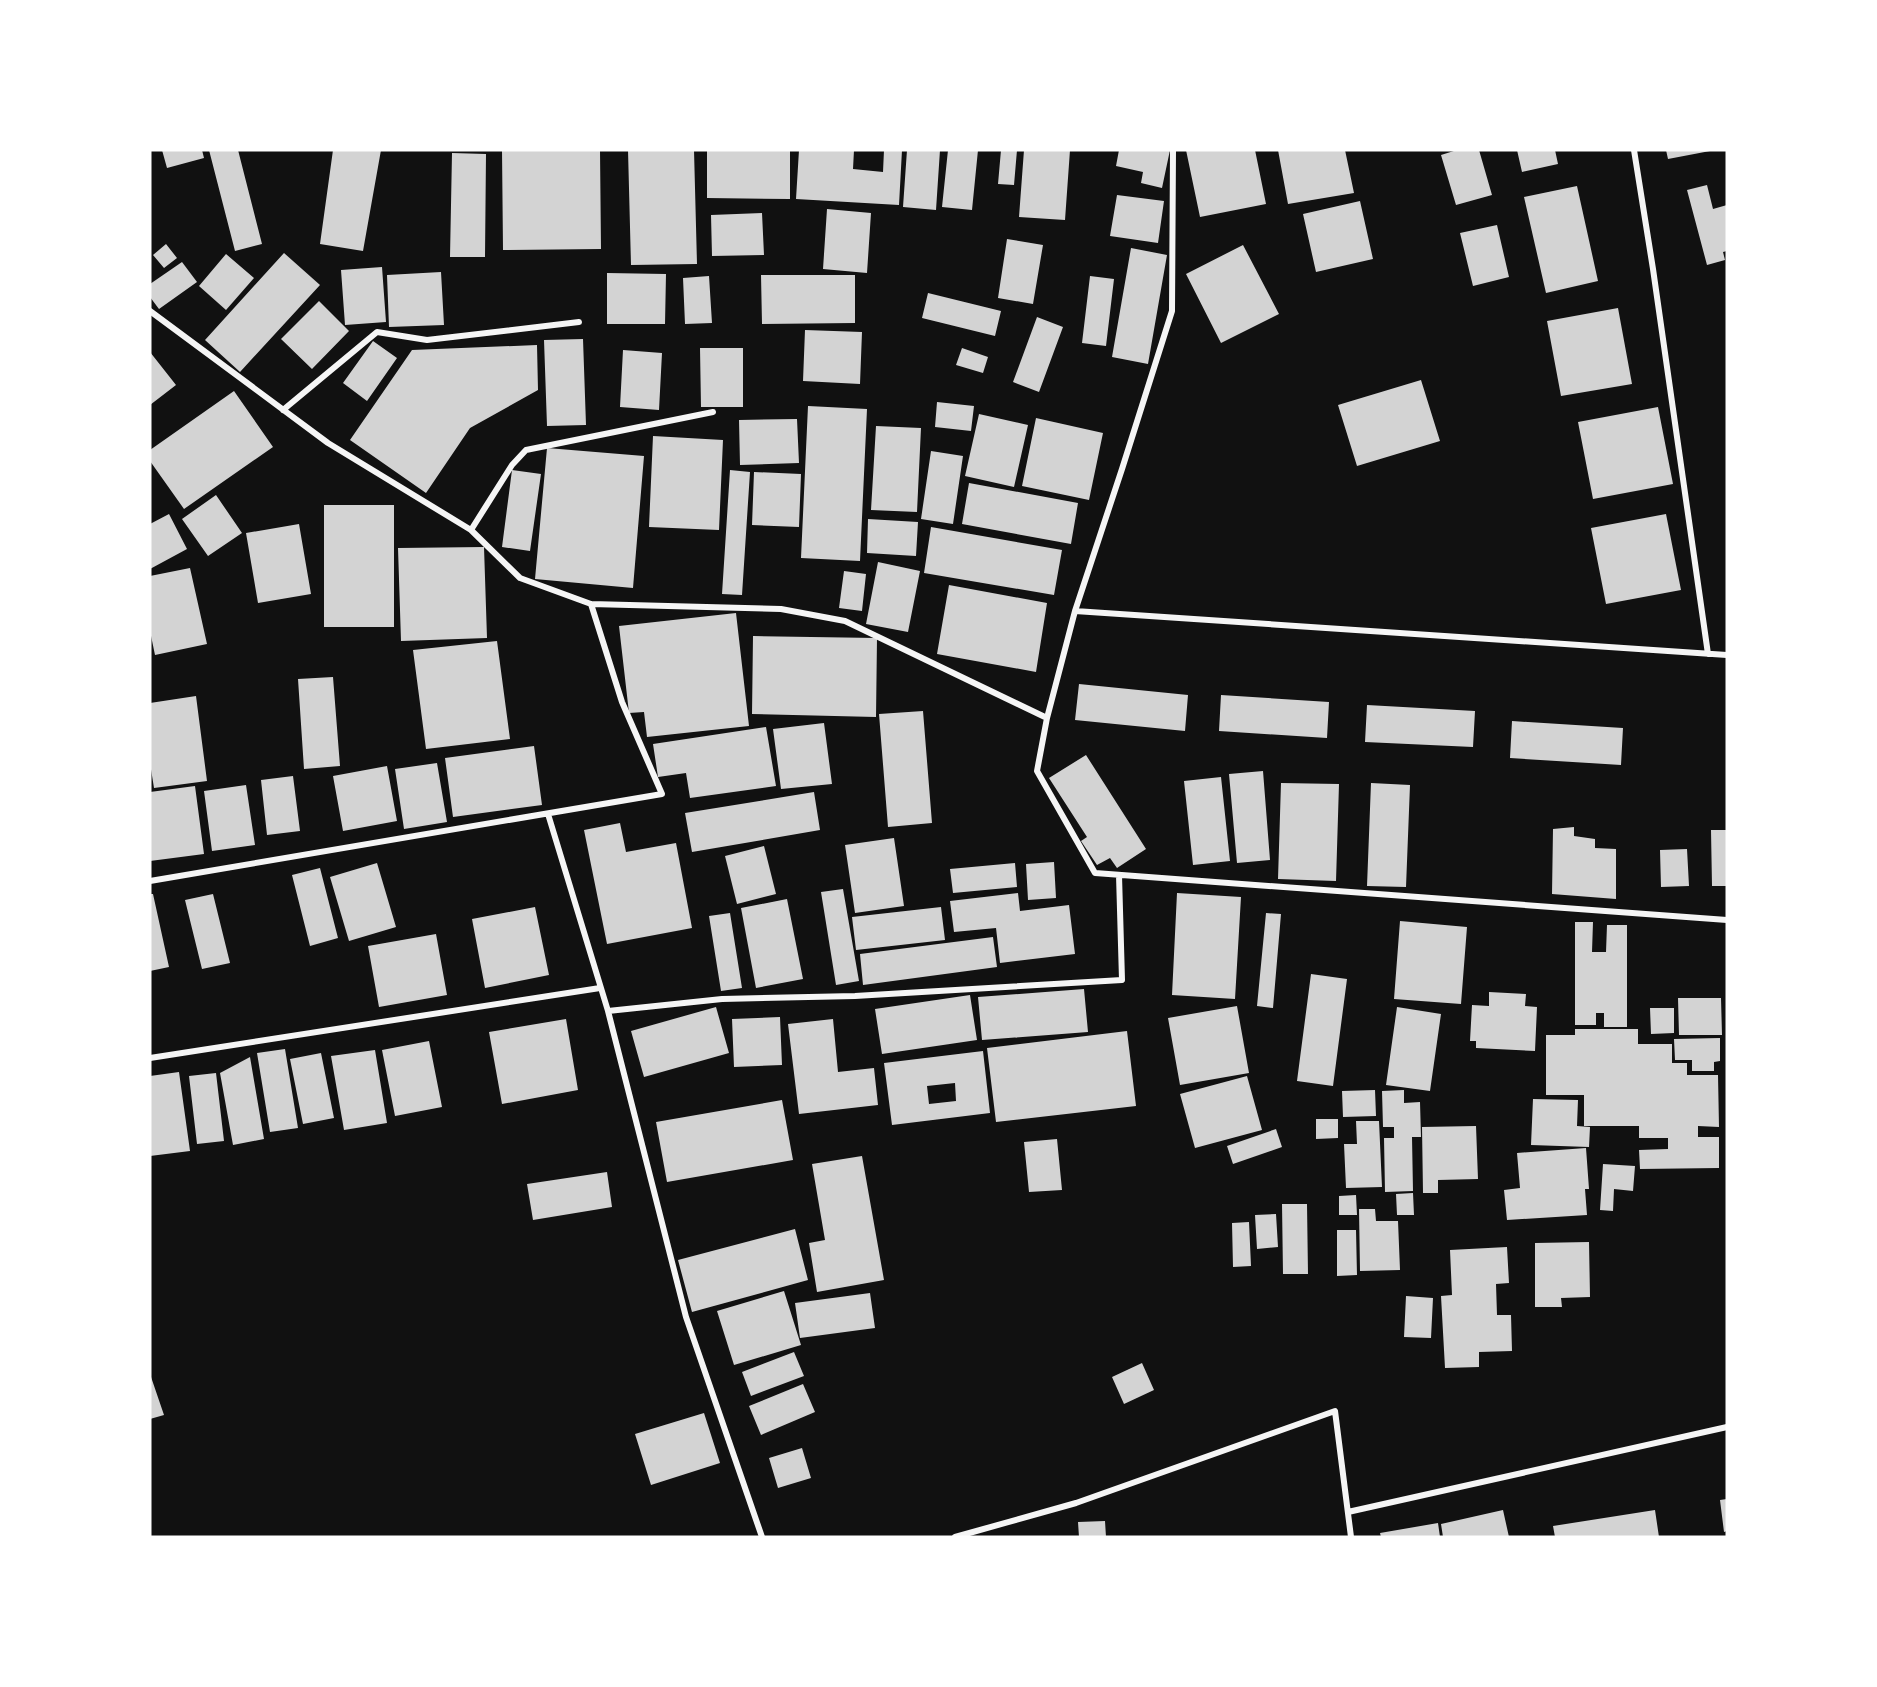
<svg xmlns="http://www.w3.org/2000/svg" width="1877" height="1687" font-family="Inter,sans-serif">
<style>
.building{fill:#d3d3d3;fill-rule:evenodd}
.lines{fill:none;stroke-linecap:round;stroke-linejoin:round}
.minor{stroke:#f5f5f5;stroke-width:6}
</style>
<rect width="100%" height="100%" fill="#111"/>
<!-- building -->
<path class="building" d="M162 150H202L204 158 167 168Z
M209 150H238L262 244 235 251Z
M333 150H381L363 251 320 244Z
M502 150H600L601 249 503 250Z
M628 150H694L697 264 631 265Z
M707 150H790V199L707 198Z
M799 150H854L853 169 883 172 884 150H902L899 205 796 199Z
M907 150H940L936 210 903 207Z
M948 150H978L972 210 942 207Z
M1001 150H1017L1014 185 998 184Z
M1024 150H1070L1065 220 1019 217Z
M1119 150H1170L1162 188 1141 183 1143 172 1116 166Z
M1186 150H1255L1266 204 1200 217Z
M1278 150H1345L1354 193 1288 204Z
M1457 150H1479L1492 195 1456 205 1441 155Z
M1517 150H1555L1558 164 1522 172Z
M1666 150H1709L1710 151 1668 159Z
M452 153 486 154 485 257H450Z
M1707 185 1713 209 1727 205V251L1723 252 1725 260 1707 265 1687 190Z
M1577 186 1598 281 1546 293 1524 197Z
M1117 195 1164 201 1158 243 1110 236Z
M1360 201 1373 259 1316 272 1303 214Z
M827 209 871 213 867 273 823 269Z
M762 213 764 255 712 256 711 215Z
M1497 225 1509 277 1473 286 1460 233Z
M1007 239 1043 245 1033 304 998 298Z
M166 244 177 258 164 268 153 255Z
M1243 245 1279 314 1221 343 1186 274Z
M1131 248 1167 255 1148 364 1112 357Z
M284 253 320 285 240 372 205 340Z
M226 254 254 278 226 310 199 286Z
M182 262 197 282 159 309 150 297V284Z
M382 267 386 322 345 325 341 270Z
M441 272 444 325 389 327 387 275Z
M607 273 666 274 665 324H607Z
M761 275H855V323L762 324Z
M709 276 712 323 685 324 683 278Z
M1090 276 1114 279 1106 346 1082 343Z
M928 293 1001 311 995 336 922 318Z
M319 301 349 331 312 369 281 339Z
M1618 308 1632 384 1561 396 1547 321Z
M1037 317 1063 327 1039 392 1013 382Z
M805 330 862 332 860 384 803 381Z
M583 339 586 425 547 426 544 340Z
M373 341 397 358 367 401 343 383Z
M537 345 538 390 470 428 426 493 350 440 412 350Z
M700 348H743V407H701Z
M962 348 988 357 983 373 956 365Z
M623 350 662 353 659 410 620 407Z
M150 352 176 385 150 405Z
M1421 380 1440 441 1357 466 1338 405Z
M234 391 273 447 184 509 150 461V450Z
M937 402 974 406 971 431 935 427Z
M808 406 867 409 860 561 801 558Z
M1658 407 1673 484 1593 499 1578 422Z
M979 414 1028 425 1014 487 965 476Z
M1036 418 1103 433 1089 500 1022 486Z
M797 419 799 463 740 465 739 420Z
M876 426 921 428 917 512 871 510Z
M653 436 723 440 719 530 649 527Z
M547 448 644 456 633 588 535 579Z
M931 451 963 456 953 524 921 519Z
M512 470 541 474 530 551 502 547Z
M730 470 750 472 742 595 722 594Z
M754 472 801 474 799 527 752 525Z
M969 483 1078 503 1071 544 962 524Z
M216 495 242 533 208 556 182 519Z
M324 505H394V627H324Z
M169 514 187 549 150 569V524Z
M1666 514 1681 590 1606 604 1591 528Z
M868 519 918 522 916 556 867 553Z
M299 524 311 594 258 603 246 533Z
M931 527 1062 550 1054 595 924 573Z
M484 547 487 638 401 641 398 548Z
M878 562 920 571 908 632 866 624Z
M190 568 207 644 155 655 150 631V576Z
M844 571 866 574 862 611 839 608Z
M949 585 1047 603 1036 672 937 654Z
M736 613 749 726 647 737 644 712 629 713 619 626Z
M753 636 877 638 876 717 752 714Z
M497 641 510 739 426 749 413 650Z
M333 677 340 766 304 769 298 679Z
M1079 684 1188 695 1185 731 1075 720Z
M1221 695 1329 702 1327 738 1219 731Z
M196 696 207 781 154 788 150 763V703Z
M1367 705 1475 711 1473 747 1365 742Z
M923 711 932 823 888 827 879 714Z
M1512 721 1623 728 1621 765 1510 758Z
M824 723 832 784 781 789 773 729Z
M766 727 776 786 690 798 686 773 658 777 653 744Z
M534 746 542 805 453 817 445 758Z
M1086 755 1146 849 1117 868 1110 858 1097 865 1081 841 1087 837 1049 778Z
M437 763 447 822 404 829 395 769Z
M387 766 397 821 343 831 333 776Z
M1263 771 1270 860 1237 863 1229 774Z
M293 776 300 831 267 835 261 780Z
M1221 777 1230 861 1193 865 1184 781Z
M1281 783 1339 784 1336 881 1278 879Z
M1371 783 1410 785 1406 887 1367 886Z
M246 785 255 845 212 851 204 791Z
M195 786 204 854 150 861V792Z
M814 792 820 830 692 852 685 813Z
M620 823 626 852 676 843 692 928 607 944 584 830Z
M1574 827V836L1595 839V848L1616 849V899L1552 894 1553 829Z
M1711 830H1727V886H1712Z
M894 838 904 906 855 913 845 845Z
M764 846 776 894 737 904 725 856Z
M1687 849 1689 886 1661 887 1660 850Z
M1054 862 1056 898 1028 900 1026 864Z
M377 863 396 927 349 941 330 877Z
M1015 863 1017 887 953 893 950 869Z
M320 868 338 938 310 946 292 875Z
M843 889 859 981 836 985 821 892Z
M1018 893 1020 911 1069 905 1075 954 1000 963 996 928 954 932 950 901Z
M1177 893 1241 897 1235 999 1172 995Z
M150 894H153L169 967 150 971Z
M213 894 230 963 202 969 185 900Z
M787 899 803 979 756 988 741 908Z
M535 907 549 975 485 988 472 919Z
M941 907 945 940 856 950 852 917Z
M730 913 742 988 721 991 709 916Z
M1266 913 1281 914 1273 1008 1257 1006Z
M1400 921 1467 927 1461 1004 1394 999Z
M1575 922H1593L1592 952H1606L1607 925H1627V1027H1604V1013H1596V1025H1575Z
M436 934 447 995 379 1007 368 946Z
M993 937 997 967 863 985 860 954Z
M1311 974 1347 979 1333 1086 1297 1081Z
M1084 989 1088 1032 982 1040 978 997Z
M1489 992 1526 994 1525 1006 1537 1007 1535 1051 1476 1048V1041H1470L1472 1005 1489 1006Z
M970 995 977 1040 882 1054 875 1009Z
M1678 998H1721L1722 1035H1679Z
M1237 1006 1249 1073 1180 1085 1168 1018Z
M716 1007 729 1053 644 1077 631 1031Z
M1397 1007 1441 1014 1430 1091 1386 1085Z
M1650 1008H1674V1033L1651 1034Z
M780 1017 782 1065 734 1067 732 1019Z
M566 1019 578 1090 502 1104 489 1032Z
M833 1019 838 1072 874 1068 878 1105 799 1114 788 1024Z
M1575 1029H1638V1044H1672V1063H1687V1075H1718L1719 1127 1698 1126V1137H1719V1168L1640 1169 1639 1150 1668 1149V1138H1639V1126H1584V1095H1546V1035H1575Z
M1127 1031 1136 1106 996 1122 987 1048Z
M1720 1038V1061L1714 1062V1071H1692V1060H1675L1674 1039Z
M429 1041 442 1107 395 1116 382 1050Z
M285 1049 298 1128 270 1132 257 1053Z
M375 1050 387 1123 344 1130 331 1056Z
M983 1051 990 1113 892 1125 884 1063ZM955 1083 956 1101 929 1104 927 1086Z
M321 1053 334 1118 303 1124 290 1059Z
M250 1057 264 1139 233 1145 220 1073Z
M179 1072 190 1151 150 1156V1076Z
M216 1073 224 1141 197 1144 189 1076Z
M1247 1076 1262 1130 1195 1148 1180 1094Z
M1375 1090 1376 1116 1343 1117 1342 1091Z
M1404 1090V1103L1420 1102 1421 1137H1412L1413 1191 1385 1192 1384 1138H1394V1127H1383L1382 1091Z
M1533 1099 1578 1100 1577 1126 1590 1127 1589 1147 1531 1145Z
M782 1100 793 1160 667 1182 656 1122Z
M1316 1119H1338V1138L1316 1139Z
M1356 1121H1379L1382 1187 1346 1188 1344 1144H1357Z
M1476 1126 1478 1179 1438 1180V1193H1423L1422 1127Z
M1276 1129 1282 1147 1233 1164 1227 1146Z
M1057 1139 1062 1190 1029 1192 1024 1142Z
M1586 1148 1589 1189H1585L1587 1215 1507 1220 1504 1190 1520 1188 1517 1153Z
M862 1156 884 1280 817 1292 809 1243 825 1240 812 1164Z
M1603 1164 1635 1166 1633 1191 1614 1189 1613 1211 1600 1210Z
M607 1172 612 1207 533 1220 527 1184Z
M1413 1193 1414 1215H1397L1396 1194Z
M1356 1195 1357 1215H1339V1196Z
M1282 1204H1307L1308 1274H1283Z
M1359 1209H1375L1376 1221H1398L1400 1270 1360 1271Z
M1276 1214 1278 1247 1257 1249 1255 1215Z
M1249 1222 1251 1266 1233 1267 1232 1223Z
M795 1229 808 1280 692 1312 678 1260Z
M1337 1230H1356L1357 1275 1337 1276Z
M1589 1242 1590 1297 1561 1298 1562 1307H1535V1243Z
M1507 1247 1509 1283 1496 1284 1497 1315H1511L1512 1351 1479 1352V1367L1445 1368 1441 1296 1452 1295 1450 1250Z
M784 1291 801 1345 734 1365 717 1311Z
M870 1293 875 1328 800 1338 795 1303Z
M1406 1296 1433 1298 1431 1338 1404 1337Z
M794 1352 804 1376 751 1396 742 1372Z
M1142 1363 1154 1390 1124 1404 1112 1377Z
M150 1374 164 1415 150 1419Z
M803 1384 815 1412 761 1435 749 1406Z
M704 1413 720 1463 651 1485 635 1434Z
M802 1448 811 1478 778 1488 769 1458Z
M1727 1499V1531L1724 1532 1720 1500Z
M1503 1510 1509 1537H1443L1441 1524Z
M1655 1510 1659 1537H1555L1553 1526Z
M1105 1521 1106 1537H1079L1078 1522Z
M1438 1523 1440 1537H1381L1380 1533Z"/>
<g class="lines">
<!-- minor -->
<path class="minor" d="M1173 150 1172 311 1122 469 1075 611 1047 718 1037 771 1095 873 1727 920
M1634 150 1653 269 1708 654
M150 311 328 443 471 530 520 578 591 604 781 609 845 621 1047 718
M283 410 377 332 427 340 579 322
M471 530 512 465 526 450 713 412
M1075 611 1727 655
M548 814 608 1011 686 1317 762 1537
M150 881 662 794 622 702 591 604
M608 1011 722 999 855 996 1122 980 1119 875
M150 1058 600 988
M1348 1512 1727 1427
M955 1537 1076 1503 1335 1411 1351 1537"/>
</g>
<!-- border -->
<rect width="1877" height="1687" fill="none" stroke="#ffffff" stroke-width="303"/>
</svg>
